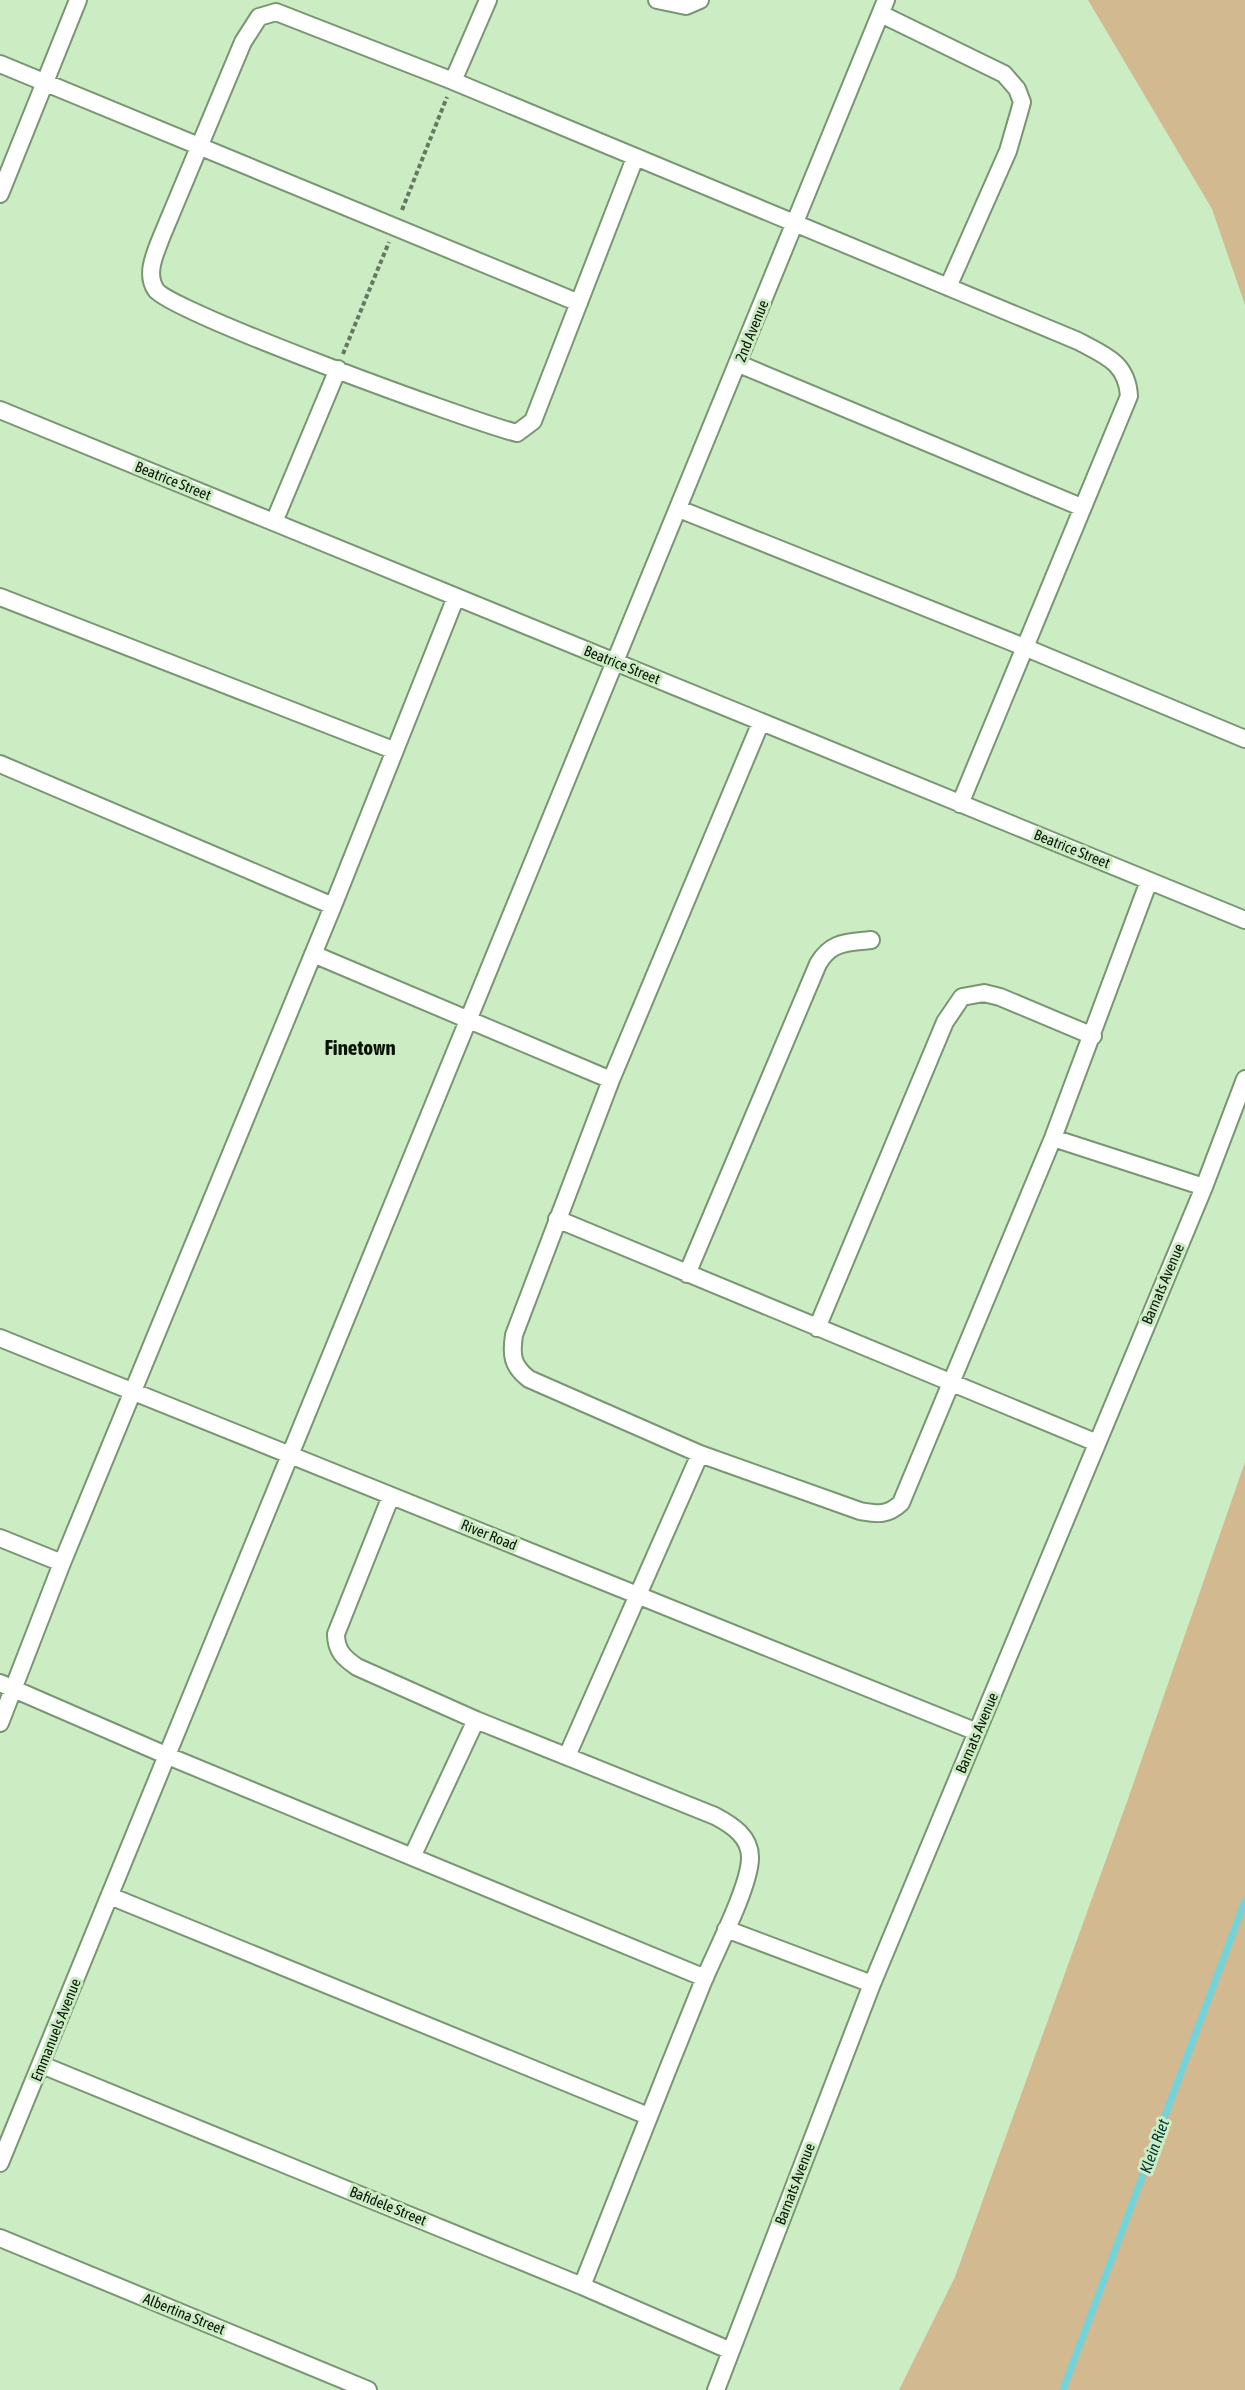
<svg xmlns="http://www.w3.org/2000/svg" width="1245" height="2390" font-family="'Asap Condensed',sans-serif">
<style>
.green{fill:#d3b990}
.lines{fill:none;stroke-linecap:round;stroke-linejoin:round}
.stream{stroke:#74d3d8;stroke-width:7}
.minor-casing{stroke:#789671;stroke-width:20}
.path{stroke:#64795f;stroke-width:4;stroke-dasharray:4.5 3;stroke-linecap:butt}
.minor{stroke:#fff;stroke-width:16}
.labels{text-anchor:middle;stroke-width:6;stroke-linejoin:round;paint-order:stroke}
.street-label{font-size:15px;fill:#091407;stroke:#ccecc4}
.water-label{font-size:16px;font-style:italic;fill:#023335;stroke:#ccecc4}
.district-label{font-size:21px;font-weight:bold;fill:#091407;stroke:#ccecc4}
</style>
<rect width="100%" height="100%" fill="#ccecc4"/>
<!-- green -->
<path class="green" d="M1088 0H1245V305L1212 209Z
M1245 1462V2390H899L955 2277 1128 1799Z"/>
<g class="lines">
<!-- stream -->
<path class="stream" d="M1063 2390 1245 1901"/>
<defs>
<path id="minor" d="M657 0 686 6 700 0
M881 14 1004 74 1017 89 1022 102 1019 113 1008 151 948 287
M0 64 579 303
M453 81 488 0
M635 158 533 421 517 433C475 423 169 311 156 290 145 274 155 254 161 238L243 42 259 17 276 12 453 81 1078 341C1104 355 1127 362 1129 396L960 804
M0 194 78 0
M739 364 1081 507
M0 410 1245 920
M679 509 1024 647 1245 739
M274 522 338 369
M0 597 393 750
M761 722 611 1080 514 1335C511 1355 512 1366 529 1379L700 1454 860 1511C878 1514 887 1516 901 1503L1053 1138 1149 881
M0 764 333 906
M313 954 611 1080
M1053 1138 1204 1187
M557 1219 1097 1443
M687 1274 818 964C831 941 847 943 871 940
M817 1328 945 1022 962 997 984 993 1000 997 1093 1036
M0 1338 977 1732
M391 1496 336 1634C336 1651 344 1658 357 1667L476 1720 715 1816C732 1825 751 1837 750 1859 749 1888 715 1953 703 1982 662 2083 622 2184 582 2286
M0 1538 62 1563
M0 1683 168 1756 705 1978
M0 1723 62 1563 333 906 456 597
M567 1756 700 1454
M412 1857 476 1720
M110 1896 648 2116
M726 1929 872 1984
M42 2065 582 2286 731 2351
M0 2163 886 0
M0 2238 368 2390
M716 2390 872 1984 1204 1187 1245 1079"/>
</defs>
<!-- minor casing -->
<use href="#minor" class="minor-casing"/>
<!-- path -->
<path class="path" d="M402 210 447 97
M343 354 389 242"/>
<!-- minor -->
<use href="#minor" class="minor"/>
</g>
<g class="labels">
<!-- street labels -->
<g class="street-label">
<text transform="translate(752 331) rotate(-68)" y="5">2nd Avenue</text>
<text transform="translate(173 481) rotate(22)" y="5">Beatrice Street</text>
<text transform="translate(622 665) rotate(22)" y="5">Beatrice Street</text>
<text transform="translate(1072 849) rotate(22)" y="5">Beatrice Street</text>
<text transform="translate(1163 1284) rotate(-67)" y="5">Barnats Avenue</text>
<text transform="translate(489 1535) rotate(22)" y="5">River Road</text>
<text transform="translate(977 1733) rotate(-67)" y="5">Barnats Avenue</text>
<text transform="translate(56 2030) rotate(-68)" y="5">Emmanuels Avenue</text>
<text transform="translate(795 2184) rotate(-69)" y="5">Barnats Avenue</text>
<text transform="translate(388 2206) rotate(22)" y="5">Bafidele Street</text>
<text transform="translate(184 2314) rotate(22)" y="5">Albertina Street</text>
</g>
<!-- water labels -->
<g class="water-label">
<text transform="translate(1154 2146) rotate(-70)" y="6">Klein Riet</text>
</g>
<!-- district labels -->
<g class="district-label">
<text x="360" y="1055">Finetown</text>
</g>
</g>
</svg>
